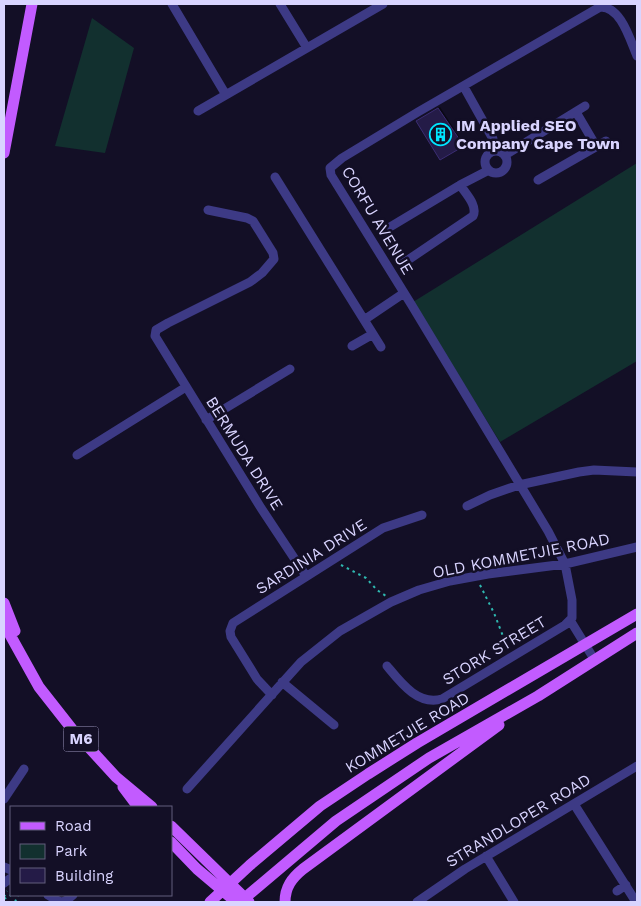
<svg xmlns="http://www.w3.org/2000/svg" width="641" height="906" font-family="'Work Sans',sans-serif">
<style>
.green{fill:#12302f}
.shadow{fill:#0007}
.building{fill:#241b47;stroke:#3b2d73}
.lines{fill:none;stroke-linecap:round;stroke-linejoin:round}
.path{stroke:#2fb8b0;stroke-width:2;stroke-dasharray:2.5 4;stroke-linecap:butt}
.minor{stroke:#3d3a85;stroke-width:9}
.major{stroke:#c25bff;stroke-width:11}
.labels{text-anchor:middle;stroke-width:5;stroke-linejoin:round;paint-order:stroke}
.shield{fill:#130f26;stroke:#9e99be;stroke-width:1}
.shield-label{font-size:15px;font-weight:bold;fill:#d9d4ff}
.poi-label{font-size:16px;font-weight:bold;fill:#d9d4ff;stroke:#130f26;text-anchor:start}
.street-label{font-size:16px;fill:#d9d4ff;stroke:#130f26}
</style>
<rect width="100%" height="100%" fill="#130f26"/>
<!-- green -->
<path class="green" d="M92 18 134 48 105 153 55 146Z
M637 163V361L500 442 413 302Z"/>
<!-- shadow -->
<path class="shadow" d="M440 107 464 144 463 145 419 120Z"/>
<!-- building -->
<path class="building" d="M438 108 464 146 440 160 416 121Z"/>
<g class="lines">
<!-- path -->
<path class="path" d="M341 565 366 578 377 590 386 596
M480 585 494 613 508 649
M4 897 7 891
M4 899 11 895
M15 902 18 895"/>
<!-- minor -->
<path class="minor" d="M172 4 226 95
M280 4 307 48
M464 87 493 139 497 151
M198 111 383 4
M576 112 596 146
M485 162a11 11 0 1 1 22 0a11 11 0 1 1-22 0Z
M505 155 585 106
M275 177 381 347
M538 180 606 141
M208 210 247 218 253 221 273 253 274 259 262 273 250 282 168 323 156 330 155 336 261 508 306 576
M385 230 460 185 489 170
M402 264 473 216C478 206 466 194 460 185
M364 320 404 293
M352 346 373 334
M206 420 290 369
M77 455 186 387
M467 506 490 495 519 485 579 472 594 470 637 472
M570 620 594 659
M387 666C401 683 418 706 442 699L565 625 572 618V600L565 564 548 531 411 304 331 175 330 168 342 158 418 112 600 7C621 6 630 40 637 56
M282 682 334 725
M272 695 257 679 231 637 230 631 233 623 383 528 422 515
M187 789 301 662 340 631 391 602 419 590 450 581 488 574 565 564 637 547
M4 799 24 769
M574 804 636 902
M486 856 514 902
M4 867 11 870
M4 883 11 878
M617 891 626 885
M48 895C60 903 62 905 73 895
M417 902 465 869 637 766"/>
<!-- major -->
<path class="major" d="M4 153 32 4
M4 603 15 631
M4 624 39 687 72 729 116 777 152 807
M123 787 138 807
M171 826 249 902
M171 842 197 869 236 902
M210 902 250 865 320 806 368 774 417 743 637 614
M240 902 336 821 429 758 538 696 637 633
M285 902C285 887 292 878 303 869L499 725"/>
</g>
<!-- icons -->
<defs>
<symbol id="building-ring" viewBox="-11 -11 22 22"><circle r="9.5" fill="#130f26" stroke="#00e5ff" stroke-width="1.5"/><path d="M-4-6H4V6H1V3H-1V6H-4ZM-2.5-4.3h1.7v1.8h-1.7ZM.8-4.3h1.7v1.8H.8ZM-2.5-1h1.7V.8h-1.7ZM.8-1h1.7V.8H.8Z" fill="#00e5ff"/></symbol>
</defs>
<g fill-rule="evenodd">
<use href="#building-ring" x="428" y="122" width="25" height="25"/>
</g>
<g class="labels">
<!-- shield labels -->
<rect class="shield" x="63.5" y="726.5" width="35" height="25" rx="4"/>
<g class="shield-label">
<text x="81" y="744">M6</text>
</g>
<!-- poi labels -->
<g class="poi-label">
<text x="456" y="131">IM Applied SEO<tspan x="456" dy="18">Company Cape Town</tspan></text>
</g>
<!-- street labels -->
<g class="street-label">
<text transform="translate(378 220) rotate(59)" y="6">CORFU AVENUE</text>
<text transform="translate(245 453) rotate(58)" y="6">BERMUDA DRIVE</text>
<text transform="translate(521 555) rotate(-11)" y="6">OLD KOMMETJIE ROAD</text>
<text transform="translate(311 556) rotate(-32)" y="6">SARDINIA DRIVE</text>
<text transform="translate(494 650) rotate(-31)" y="6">STORK STREET</text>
<text transform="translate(407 732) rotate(-31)" y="6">KOMMETJIE ROAD</text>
<text transform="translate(518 820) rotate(-31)" y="6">STRANDLOPER ROAD</text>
</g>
</g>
<!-- border -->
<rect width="641" height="906" fill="none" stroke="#d9d4ff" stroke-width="10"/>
<!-- legend -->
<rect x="10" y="806" width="162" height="90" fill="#130f26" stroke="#625e7d"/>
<rect x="20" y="822" width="25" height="8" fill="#c25bff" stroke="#625e7d"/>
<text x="55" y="831" font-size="15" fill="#d9d4ff">Road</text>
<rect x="20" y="844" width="25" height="15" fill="#12302f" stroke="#625e7d"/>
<text x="55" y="856" font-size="15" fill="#d9d4ff">Park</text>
<rect x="20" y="868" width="25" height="15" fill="#241b47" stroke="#625e7d"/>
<text x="55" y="881" font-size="15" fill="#d9d4ff">Building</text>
</svg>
